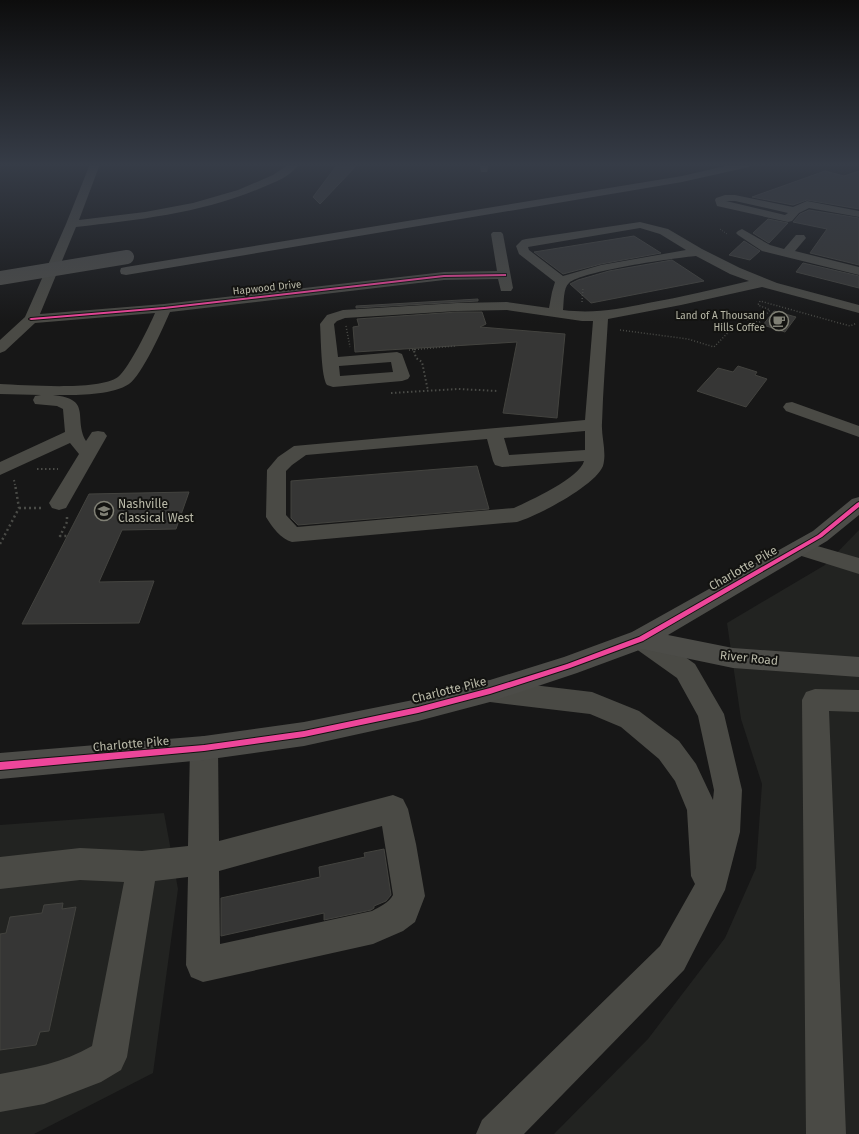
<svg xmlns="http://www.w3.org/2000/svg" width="859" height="1134" font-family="'Fira Sans',sans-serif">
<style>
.built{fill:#222321}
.building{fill:#363635;stroke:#43433f}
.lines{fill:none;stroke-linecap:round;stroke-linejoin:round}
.path-far3{stroke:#4a4b47;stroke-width:1;stroke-dasharray:1 1.5;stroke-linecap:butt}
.path-far2{stroke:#4a4b47;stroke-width:1.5;stroke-dasharray:1 2;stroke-linecap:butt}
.path-far1{stroke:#4a4b47;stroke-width:2;stroke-dasharray:1.5 2.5;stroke-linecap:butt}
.path{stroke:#4a4b47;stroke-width:2.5;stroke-dasharray:2 3;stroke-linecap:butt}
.minor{fill:#4a4a45;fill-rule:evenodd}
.major{fill:#4c4c48;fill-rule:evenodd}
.highway{fill:#4c4c49;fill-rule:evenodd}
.highway-bridge{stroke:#4c4c49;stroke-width:14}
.cycleway-casing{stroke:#131311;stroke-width:2}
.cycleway{fill:#ed469a;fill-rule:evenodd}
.labels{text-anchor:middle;stroke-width:4;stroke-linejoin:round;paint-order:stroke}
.far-street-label{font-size:10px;fill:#b9b9a8;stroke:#131311}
.far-poi-label{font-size:10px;fill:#b9b9a8;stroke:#131311;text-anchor:end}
.poi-label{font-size:12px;fill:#b9b9a8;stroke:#131311;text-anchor:start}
.street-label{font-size:12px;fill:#b9b9a8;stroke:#131311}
</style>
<rect width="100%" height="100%" fill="#171717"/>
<!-- built -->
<path class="built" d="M859 530V1134H554L648 1039 725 938 756 868 762 784 741 719 727 623 825 565Z
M164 813 178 889 153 1073 34 1134H0V825Z"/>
<!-- building -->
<path class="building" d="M337 165H357L320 204 313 197Z
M825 171 844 176 859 171V209L807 200 793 205 752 197Z
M809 210 859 218V265L810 253 827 229 793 222 800 214Z
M768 219 788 223 769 243 753 233Z
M634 236 661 253 601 264 563 274 534 252Z
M744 241 760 251 750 260 729 255Z
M672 260 704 281 591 303 570 284 578 280 609 271Z
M803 263 859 276V288L796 272Z
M478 299V301L356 308V306Z
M774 311 796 317 785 332 763 325Z
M457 312H482L486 324 480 327 565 334 557 418 503 413 517 342 355 352 353 327 359 326 357 319Z
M738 366 757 372 755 375 767 379 746 407 697 391 718 368 733 372Z
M477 466 489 509 298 525 291 518V481Z
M189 492 176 529 122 530 99 582 154 581 139 623 22 624 89 494Z
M384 849 391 895 386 901 374 906V908L371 910 324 920V913L221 936V898L320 877 319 867 365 857 364 853Z
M63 903 62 909 76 907 49 1031 40 1032 36 1045 0 1050V934L6 933 10 917 42 913 44 905Z"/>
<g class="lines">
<!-- path-far3 -->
<path class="path-far3" d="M720 229 727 234"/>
<!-- path-far2 -->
<path class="path-far2" d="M582 302 583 287
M346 326 350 347
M620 330 688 339 714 347 741 319 760 322 770 310 758 305 760 301 850 326 857 323
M414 349 415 352
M409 350 456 346"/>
<!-- path-far1 -->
<path class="path-far1" d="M414 351 416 358 422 362 428 391
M391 393 458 389 498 391
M37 469H58
M14 480 15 485"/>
<!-- path -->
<path class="path" d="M19 508H41
M67 517V522L60 536H67
M0 544 19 508 15 484"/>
<!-- minor -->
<path class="minor" d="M90 164H100L79 220 145 212 193 203 238 190 273 175 289 164H299C290 177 275 182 261 188 202 213 139 220 76 227L40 314 164 304 444 272 497 271 491 234 493 232H501L503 234 513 288 511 291H501L498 279 444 280 170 312C163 328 142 375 129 384 111 396 75 395 53 395 93 399 73 418 86 441L92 432 98 431 104 432 107 436 66 508 59 510 52 508 49 503 79 454 70 443 0 475V462L65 432 63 409 57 406 35 404 33 400 35 396 41 395 0 394V384C26 385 99 391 118 377 129 368 149 327 155 313L35 323 5 351 0 353V340L25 317 66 224Z
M479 164H489L487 172H481Z
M725 195H735L793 207 807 201 859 211V217L809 208 799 213 792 221 788 222 717 206 715 200 716 198ZM726 201H735L788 213 785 215Z
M640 222 668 229 702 249 740 268 777 283 859 305V313L762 287 681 305 608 319C606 354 603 388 602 423 601 437 607 452 603 466 595 486 537 516 517 522L292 542C281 539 272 527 266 517L267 470 278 457 294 446 585 420 593 321H582L507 310 457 311 345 318 337 321 334 324 338 357 397 352 402 354 410 376 408 379 402 381 333 387 327 385C321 377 321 337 320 324L327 315 343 310 457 303 507 302 549 308 552 292 555 282 519 254 516 246 522 240 526 239ZM640 228 660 234 686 250 601 265 563 276 529 250 528 247ZM696 256 730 274 749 281C715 289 682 297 648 303 618 309 594 314 563 310 564 303 563 288 569 283 582 271 674 258 696 256ZM391 362 393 372 340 376 339 366ZM585 431V450L509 455 504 438ZM487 439 493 461 495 465 502 467 584 461C580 478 529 501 514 508L297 527 286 515V471L292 465 306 455Z
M742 229 770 245 784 249 796 235H804L806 238 795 251 859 267V275L762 251 738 235 736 233 738 231Z
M792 402 859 426V437L786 411 783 407 786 403Z
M800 541 859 558V574L792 553 789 548 792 543Z
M641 629 650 632 695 664 724 714 742 790 740 832 725 890 684 970 524 1134H476L482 1120 660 946 695 884 691 876 687 810 675 781 659 759 621 727 590 714 490 702 481 699 477 691 481 683 490 680 592 692 639 711 679 741 696 764 713 800 714 790 698 716 677 678 632 646 629 639 632 632Z
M815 689 859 690V712L829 711 846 1134H806L802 700 806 692Z
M204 736 214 739 218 748 219 841 393 795 403 799 408 809 416 844 425 896 415 922 403 931 373 944 203 982 191 977 186 965 188 877 155 881 127 1057 121 1070 101 1082 44 1104 0 1112V1074C32 1068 63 1063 92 1046L124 882 80 880 0 889V857L80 848 142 851 188 846 190 748 194 739ZM382 826 393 895C389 903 379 907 372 911L220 944 219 871Z"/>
<!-- major -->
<path class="major" d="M859 497V515L827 541 668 635 733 648 859 657V677L733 668 642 649 577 673 490 702 418 721 304 746 204 760 0 779V753L204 736 304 722 418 699 490 680 564 657 632 632 813 531 852 499Z"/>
<!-- highway -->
<path class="highway" d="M734 164H753L749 167 682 182 629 191 126 275 121 274 120 271 121 268 126 267 682 176Z"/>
<!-- highway-bridge -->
<path class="highway-bridge" d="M0 278 127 257"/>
<defs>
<path id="cycleway" d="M505 274H506V276L444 277 164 309 31 320 29 319 31 318 164 307 444 275Z
M859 502V507L822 537 643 641 570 668 490 694 418 713 304 737 204 751 0 770V762L204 745 304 731 418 707 490 688 567 664 639 637 818 535 857 503Z"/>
</defs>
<!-- cycleway casing -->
<use href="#cycleway" class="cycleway-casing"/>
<!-- cycleway -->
<use href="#cycleway" class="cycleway"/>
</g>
<!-- sky -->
<linearGradient id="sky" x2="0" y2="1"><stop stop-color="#0d0d0d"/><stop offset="0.51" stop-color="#363c47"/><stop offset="1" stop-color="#363c47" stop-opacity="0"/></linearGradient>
<rect width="859" height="323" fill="url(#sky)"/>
<!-- icons -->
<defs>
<symbol id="cafe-ring" viewBox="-11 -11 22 22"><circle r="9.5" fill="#131311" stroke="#808075" stroke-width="1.5"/><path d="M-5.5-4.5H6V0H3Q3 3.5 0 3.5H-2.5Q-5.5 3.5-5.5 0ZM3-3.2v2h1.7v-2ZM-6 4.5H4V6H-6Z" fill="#808075"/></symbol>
<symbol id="school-ring" viewBox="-11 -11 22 22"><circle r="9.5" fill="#131311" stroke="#808075" stroke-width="1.5"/><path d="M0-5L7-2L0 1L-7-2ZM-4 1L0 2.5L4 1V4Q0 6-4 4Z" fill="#808075"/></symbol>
</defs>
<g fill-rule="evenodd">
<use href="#cafe-ring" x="768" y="310" width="22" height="22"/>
<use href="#school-ring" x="93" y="500" width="22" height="22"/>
</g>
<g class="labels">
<!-- far-street labels -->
<g class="far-street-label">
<text transform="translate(267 287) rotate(-6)" y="4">Hapwood Drive</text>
</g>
<!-- far-poi labels -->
<g class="far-poi-label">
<text x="765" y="319">Land of A Thousand<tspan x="765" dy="12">Hills Coffee</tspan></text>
</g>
<!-- poi labels -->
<g class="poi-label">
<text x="118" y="508">Nashville<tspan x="118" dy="14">Classical West</tspan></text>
</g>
<!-- street labels -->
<g class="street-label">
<text transform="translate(743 568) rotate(-30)" y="4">Charlotte Pike</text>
<text transform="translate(749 658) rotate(6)" y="4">River Road</text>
<text transform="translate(449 690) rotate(-14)" y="4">Charlotte Pike</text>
<text transform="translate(131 744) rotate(-5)" y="4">Charlotte Pike</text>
</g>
</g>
</svg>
